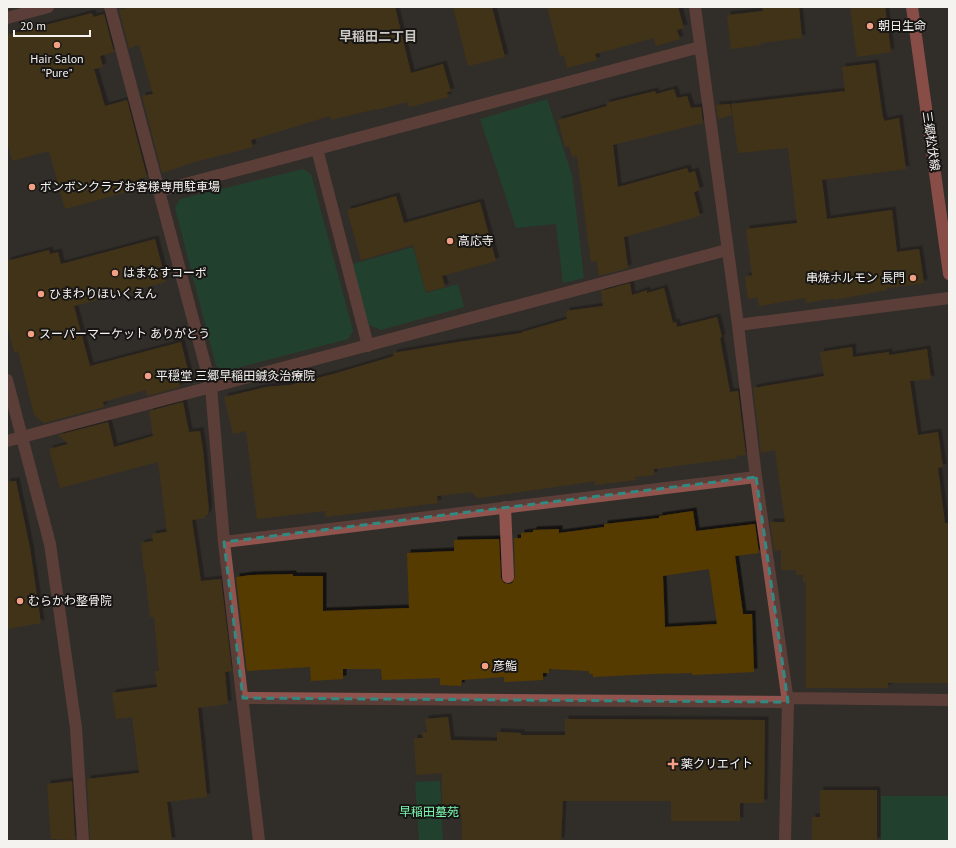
<svg xmlns="http://www.w3.org/2000/svg" width="956" height="848" font-family="'PT Sans','Noto Sans JP',sans-serif">
<style>
.green{fill:#105734}
.building{fill:#573a05;fill-rule:evenodd;filter:url(#shadow)}
.lines{fill:none;stroke-linecap:round;stroke-linejoin:round}
.lane{stroke:#91534d;stroke-width:12}
.street{stroke:#91534d;stroke-width:12}
.primary{stroke:#f17369;stroke-width:12}
.marked{fill:none;stroke:#328982;stroke-width:3;stroke-dasharray:8 5;stroke-linejoin:round}
.poi-dot{fill:#f39f83;stroke:#181614;stroke-width:1.5}
.labels{text-anchor:middle;stroke-width:4;stroke-linejoin:round;paint-order:stroke}
.poi-label{font-size:12px;fill:#f5f3f0;stroke:#181614;text-anchor:start}
.street-label{font-size:12px;fill:#f5f3f0;stroke:#181614}
.park-label{font-size:12px;fill:#7bfab0;stroke:#181614}
.neighbourhood-label{font-size:13px;font-weight:bold;fill:#cdc9c4;stroke:#181614}
</style>
<defs>
<filter id="shadow"><feDropShadow dx="3.5" dy="-3.5" stdDeviation="0" flood-color="#0009"/></filter>
</defs>
<rect width="100%" height="100%" fill="#312e29"/>
<!-- green -->
<path class="green" d="M547 99 572 175 584 278 563 283 556 224 516 228 480 119Z
M303 169 311 174 353 331 348 339 225 371 216 366 175 208 180 199Z
M413 247 426 293 458 284 464 307 381 330 369 325 352 264Z
M440 781 443 841H419L415 782Z
M881 796H949V833L948 841H881Z"/>
<!-- building -->
<path class="building" d="M131 7H395L411 73 443 64 451 92H447L448 97 409 107 407 102 376 110V109L331 120 330 116 251 140 253 147 198 161 162 173 142 96 153 94 139 45 129 48 119 10Z
M453 7H492L505 57 468 66Z
M547 7H678L684 28 677 30 680 39 656 46 654 38 595 54 597 60 567 68 564 55 560 56Z
M762 7H799L802 38 761 43V45L731 49 727 15 763 11Z
M850 7H885L891 52 857 57Z
M92 13 93 17 104 14 114 52 100 56 103 67 94 69 105 106 127 100 147 177 138 179 141 188 65 209 49 151 12 161 7 141V35Z
M875 63 883 118H884V121L899 118 906 169 822 180 827 219 892 210 897 252 919 249 924 283 887 288V290L834 300V298L806 303 805 298 759 306 757 297 748 299 745 277 752 275 746 229 797 223 788 148 738 153 731 104 845 91 842 67Z
M674 89 677 98 687 96 691 108 701 107 703 123 613 145 618 187 687 168 689 173 695 171 700 190 694 192 700 216 624 237 628 268 599 276 597 261 591 262 577 156 572 157 569 146 565 147 558 120 607 106 606 103 655 91 656 94Z
M730 104 732 115 718 119 716 105Z
M396 196 404 223 480 202 496 261 442 276 445 287 426 292 413 245 361 260 347 210Z
M155 239 166 282 74 306 90 366 181 342 190 378 179 381 180 387 147 396 146 390 103 402 104 407 44 423 34 415 18 351 14 352 7 324V261L49 250 50 254 58 252 61 264Z
M630 283 632 295 647 290V293L664 288 673 323 676 322 677 327 717 317 722 337 720 338 730 392 738 391 746 455 737 456V458L654 469V475L635 477 636 480 595 485V481L589 482 478 498 471 492 437 496 438 503 421 505 325 517V511L257 519 246 431 233 434 224 397 266 387 290 385 333 374 394 356 393 353 458 342 522 333V332L567 319 566 311 603 306 601 291Z
M852 347 853 357 889 352V355L927 349 931 379 910 381 918 435 938 432 943 467 938 468 945 523H949V683H888V688H806V582H803V575H796V570H781V550L774 551 770 522H785L775 450 761 453 753 388 824 376 820 352Z
M183 402 189 432 200 431 203 450 209 511H208V515H205V518L192 520 201 581 221 579 232 671 225 672 228 704 198 708 207 797 167 802 172 841H99V840H90L87 779 139 773 132 717 116 719 112 693 157 687 155 671H159L154 617H150L145 571 144 572 141 543 153 541 152 534 167 532 158 462 60 488 49 449 68 444 58 435 108 422 114 447 153 436 149 411Z
M16 481 30 548 41 623 7 629V482Z
M693 511 696 531 755 524 759 553 735 556 743 614H752L754 672 692 675V673L652 674 593 677V674H589V671L549 669V673H543V680L504 682V677L462 680 461 686 440 685V678L382 680 381 669H343V679L311 681 310 667 247 671 236 577 251 575 293 574V576H323V611L409 608 407 553 454 551V540L499 539 501 578 504 583 509 584 512 583 515 577 514 538H521V533L533 532V530L559 529V533L604 527V524L659 518V516ZM709 569 717 624 665 627 663 576Z
M448 717 451 740 497 741V732L521 733V735H565V719L765 720 764 803H740V821H671V801H563L561 841H462V818H458V811H442V773L416 775 414 738H423L422 733 427 732 425 719Z
M72 781 75 840 51 839 47 784Z
M820 790H877V841H812V817H820Z"/>
<g class="lines">
<!-- lane -->
<path class="lane" d="M505 507 508 577"/>
<!-- street -->
<path class="street" d="M110 7 211 387 224 542 259 841
M695 7 738 325 756 477 788 702 785 841
M7 18 48 7
M317 149 368 346
M159 191 700 47
M738 325 949 298
M7 380 50 544 76 728 83 841
M7 441 727 250
M224 542 756 477
M243 698 788 702
M787 698 949 700"/>
<!-- primary -->
<path class="primary" d="M912 7 949 274"/>
</g>
<!-- marked area -->
<path d="M0 0H956V848H0ZM756 477 788 702 243 698 224 542Z" fill="#312e29" fill-opacity=".55" fill-rule="evenodd"/>
<path class="marked" d="M756 477 788 702 243 698 224 542Z"/>
<!-- markers -->
<g class="poi-dot">
<circle cx="870" cy="26" r="4"/>
<circle cx="57" cy="45" r="4"/>
<circle cx="32" cy="187" r="4"/>
<circle cx="450" cy="241" r="4"/>
<circle cx="115" cy="273" r="4"/>
<circle cx="913" cy="278" r="4"/>
<circle cx="41" cy="294" r="4"/>
<circle cx="31" cy="334" r="4"/>
<circle cx="148" cy="376" r="4"/>
<circle cx="20" cy="601" r="4"/>
<circle cx="485" cy="666" r="4"/>
<path d="M671 758h4v4h4v4h-4v4h-4v-4h-4v-4h4z"/>
</g>
<g class="labels">
<!-- poi labels -->
<g class="poi-label">
<text x="878" y="30">朝日生命</text>
<text x="57" y="63" text-anchor="middle">Hair Salon<tspan x="57" dy="14">"Pure"</tspan></text>
<text x="40" y="191">ボンボンクラブお客様専用駐車場</text>
<text x="458" y="245">高応寺</text>
<text x="123" y="277">はまなすコーポ</text>
<text x="905" y="282" text-anchor="end">串焼ホルモン 長門</text>
<text x="49" y="298">ひまわりほいくえん</text>
<text x="39" y="338">スーパーマーケット ありがとう</text>
<text x="156" y="380">平穏堂 三郷早稲田鍼灸治療院</text>
<text x="28" y="605">むらかわ整骨院</text>
<text x="493" y="670">彦鮨</text>
<text x="681" y="768">薬クリエイト</text>
</g>
<!-- street labels -->
<g class="street-label">
<text transform="translate(931 141) rotate(82)" y="4">三郷松伏線</text>
</g>
<!-- park labels -->
<g class="park-label">
<text x="429" y="816">早稲田墓苑</text>
</g>
<!-- neighbourhood labels -->
<g class="neighbourhood-label">
<text x="378" y="41">早稲田二丁目</text>
</g>
</g>
<!-- border -->
<rect width="956" height="848" fill="none" stroke="#f5f3f0" stroke-width="16"/>
<!-- scale -->
<path d="M14 30v6h76v-6" fill="none" stroke="#f5f3f0" stroke-width="2"/>
<text x="20" y="30" font-size="12" fill="#f5f3f0" stroke="#181614" stroke-width="3" paint-order="stroke">20 m</text>
</svg>
